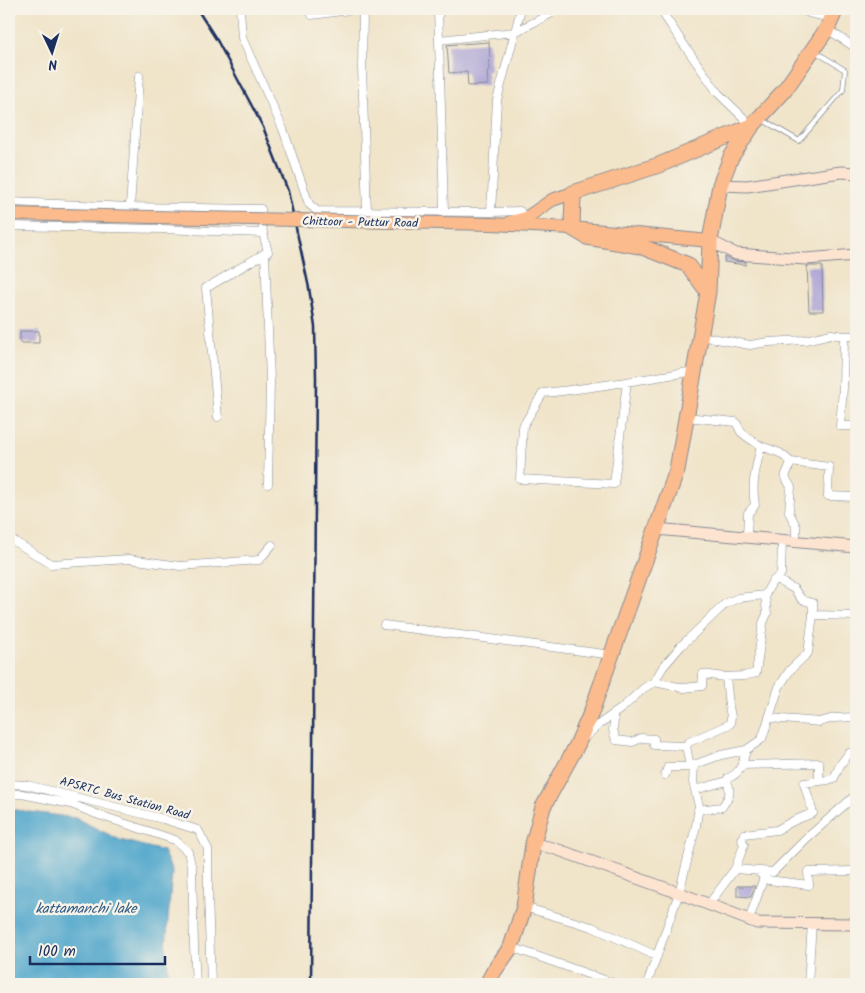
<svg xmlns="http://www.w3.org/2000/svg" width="865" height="993" font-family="Kalam,sans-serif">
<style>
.water{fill:#4ea5cb;stroke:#346a94}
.building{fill:#b0a8d6}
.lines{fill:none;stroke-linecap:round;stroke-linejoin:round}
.lane-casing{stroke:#868a94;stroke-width:5.5}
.street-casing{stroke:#868a94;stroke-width:9}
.secondary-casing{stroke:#868a94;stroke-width:13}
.primary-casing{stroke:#868a94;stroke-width:14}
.highway-casing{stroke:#868a94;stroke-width:17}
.lane{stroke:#fff;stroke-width:4}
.street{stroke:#fff;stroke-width:8}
.secondary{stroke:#fde4d1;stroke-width:11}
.primary{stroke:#fbbb8d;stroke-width:12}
.highway{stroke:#fbbb8d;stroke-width:15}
.rail{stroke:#1b2f5e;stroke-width:2.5}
.primary-bridge-casing{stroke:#868a94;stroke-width:14;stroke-linecap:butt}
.primary-bridge{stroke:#fbbb8d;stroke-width:12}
.labels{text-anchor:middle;stroke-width:5;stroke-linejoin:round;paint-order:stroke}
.street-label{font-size:12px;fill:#1b2f5e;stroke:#f7f3e8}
.water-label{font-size:14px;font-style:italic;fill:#2d5884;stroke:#f7f3e8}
</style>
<rect width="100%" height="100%" fill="#f7f3e8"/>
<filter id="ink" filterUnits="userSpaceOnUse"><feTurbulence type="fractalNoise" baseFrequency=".02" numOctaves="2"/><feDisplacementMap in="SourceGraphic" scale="10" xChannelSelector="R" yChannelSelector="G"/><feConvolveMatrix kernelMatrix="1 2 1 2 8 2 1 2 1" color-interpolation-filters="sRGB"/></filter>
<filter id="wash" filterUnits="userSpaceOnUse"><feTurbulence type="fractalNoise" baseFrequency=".0096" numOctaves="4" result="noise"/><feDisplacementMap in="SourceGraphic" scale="20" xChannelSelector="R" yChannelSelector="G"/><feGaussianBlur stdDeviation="1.12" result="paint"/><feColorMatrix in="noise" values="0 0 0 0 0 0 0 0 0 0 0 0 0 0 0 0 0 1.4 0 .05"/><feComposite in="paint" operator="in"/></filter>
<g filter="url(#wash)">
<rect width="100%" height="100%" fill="#f0e4c9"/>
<!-- water -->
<path class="water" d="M9 809 75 818 120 840 163 851 172 871 166 945 169 984H9Z"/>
<g id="blocks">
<!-- building -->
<path class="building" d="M489 42 490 71H487L488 85 468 86 467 72 449 73 447 45Z
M725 257 735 261 746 262V265L724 262Z
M807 266H822L823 311H809Z
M20 331H39V343H20Z
M737 886H755L751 897 737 896Z"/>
</g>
</g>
<g filter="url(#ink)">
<use href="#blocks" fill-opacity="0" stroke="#868a94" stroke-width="1"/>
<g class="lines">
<defs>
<path id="lane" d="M763 120 799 141 843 90 845 70 816 52"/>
<path id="street" d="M240 9 242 38 283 129 309 204 317 211 491 212
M363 9 362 67 367 212
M438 9 439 40 515 32 560 9
M521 9 497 100 491 212 520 211 527 221
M660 9 682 42 718 93 752 126
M801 9 809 13 831 18
M312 15 357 9
M827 29 856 48
M439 40 444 211
M9 202 130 207 261 209 263 233 268 252 265 254 270 380 268 484
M130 207 139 76
M9 226 162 229 263 233
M700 336 750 345 769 342 805 340 831 334 844 336 843 388 840 426H856
M844 336H856
M627 382 614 484 520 479 523 426 543 393C594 388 644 379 694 371
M218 417 206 288 267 252
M686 417 736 422 741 432 747 437 761 446 780 453 791 462 829 467 828 496 856 497
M791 462 785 477 791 487 789 512 796 526V542
M747 537 748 513 755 505C751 483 756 468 761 446
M9 538 51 564 129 559 180 566 259 560 272 545
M776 579 794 589 802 600 813 603V615L856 616
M384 625 612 655
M654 682 684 688 702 686 703 674 724 677 744 676 756 673 763 623 767 614 765 595
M612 715 614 720 613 730 616 740 633 742 641 738 654 739V745L686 746 690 767
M769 718 820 722 834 718 856 717
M584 738 598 725 622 708 644 688 654 682 663 667 681 646 725 604 738 598 765 595 772 582 781 574 782 541
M686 746 689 742 730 724 731 717 729 706 726 677
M742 765 819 763V780
M665 775 668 767H688L721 755 746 750 762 739 779 687 790 670 808 653 813 615
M727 781 728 778C741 774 743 762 746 750
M9 784 27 785 163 819 198 830 208 849V894L211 984
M695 790 727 781C732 792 729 797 722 807L698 810
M9 794H22L71 804 99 815 175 840 188 852 192 869 194 946 196 984
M735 869 744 845 742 840 744 834 777 830 793 821 813 813 804 783 828 780 834 778 840 765 849 753 856 752
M757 871 768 880 809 885 808 872 856 871
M709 904 735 869 773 872 808 837 856 795
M524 907 592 927 657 956
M749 920 764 877
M511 947 616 984
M647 984 679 893 696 826 699 806 693 782 694 765
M808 984 812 923"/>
<path id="secondary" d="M720 185 747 186 841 172 856 173
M710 241 736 254 806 259 856 255
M656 529 856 547
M533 844 553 848 679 893 757 923 856 924"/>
<path id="primary" d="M510 222 526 218 552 200 573 193
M491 224 572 228 710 241"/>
<path id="highway" d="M708 292 688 265 640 246 587 237 572 228 573 193 659 165 752 126
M487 984 494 971 511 947 524 907 533 844 543 807 577 745 591 713 677 470 708 292 710 241 720 185 731 157 752 126 784 91 827 29 836 9"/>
</defs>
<!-- lane casing -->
<use href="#lane" class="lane-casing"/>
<!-- street casing -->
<use href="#street" class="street-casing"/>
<!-- secondary casing -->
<use href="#secondary" class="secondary-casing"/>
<!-- primary casing -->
<use href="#primary" class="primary-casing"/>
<!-- highway casing -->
<use href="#highway" class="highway-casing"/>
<!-- lane -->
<use href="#lane" class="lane"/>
<!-- street -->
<use href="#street" class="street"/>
<!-- secondary -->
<use href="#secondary" class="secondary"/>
<!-- primary -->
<use href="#primary" class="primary"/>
<!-- highway -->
<use href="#highway" class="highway"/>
<!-- rail -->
<path class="rail" d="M197 9 218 42 263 127 288 191 309 288 315 327 316 378 311 984"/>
<defs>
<path id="primary-bridge" d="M9 214 491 224"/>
</defs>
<!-- primary-bridge casing -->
<use href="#primary-bridge" class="primary-bridge-casing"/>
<!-- primary-bridge -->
<use href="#primary-bridge" class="primary-bridge"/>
</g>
</g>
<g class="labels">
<!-- street labels -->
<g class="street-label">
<text transform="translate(360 222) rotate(1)" y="4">Chittoor - Puttur Road</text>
<text transform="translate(125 798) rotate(15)" y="4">APSRTC Bus Station Road</text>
</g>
<!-- water labels -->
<g class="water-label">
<text x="86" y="913">kattamanchi lake</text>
</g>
</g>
<!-- margin -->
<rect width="865" height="993" fill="none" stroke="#f7f3e8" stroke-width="30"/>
<!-- north arrow -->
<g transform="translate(52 52) rotate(176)" stroke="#f7f3e8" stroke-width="4" paint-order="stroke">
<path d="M0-4L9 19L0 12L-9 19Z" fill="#1b2f5e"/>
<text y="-8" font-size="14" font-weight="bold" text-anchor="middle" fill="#1b2f5e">N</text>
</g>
<!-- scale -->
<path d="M30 956v8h135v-8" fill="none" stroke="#1b2f5e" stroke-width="2.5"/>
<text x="38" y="956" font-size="15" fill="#1b2f5e" stroke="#f7f3e8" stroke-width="4" paint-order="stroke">100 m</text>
</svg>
